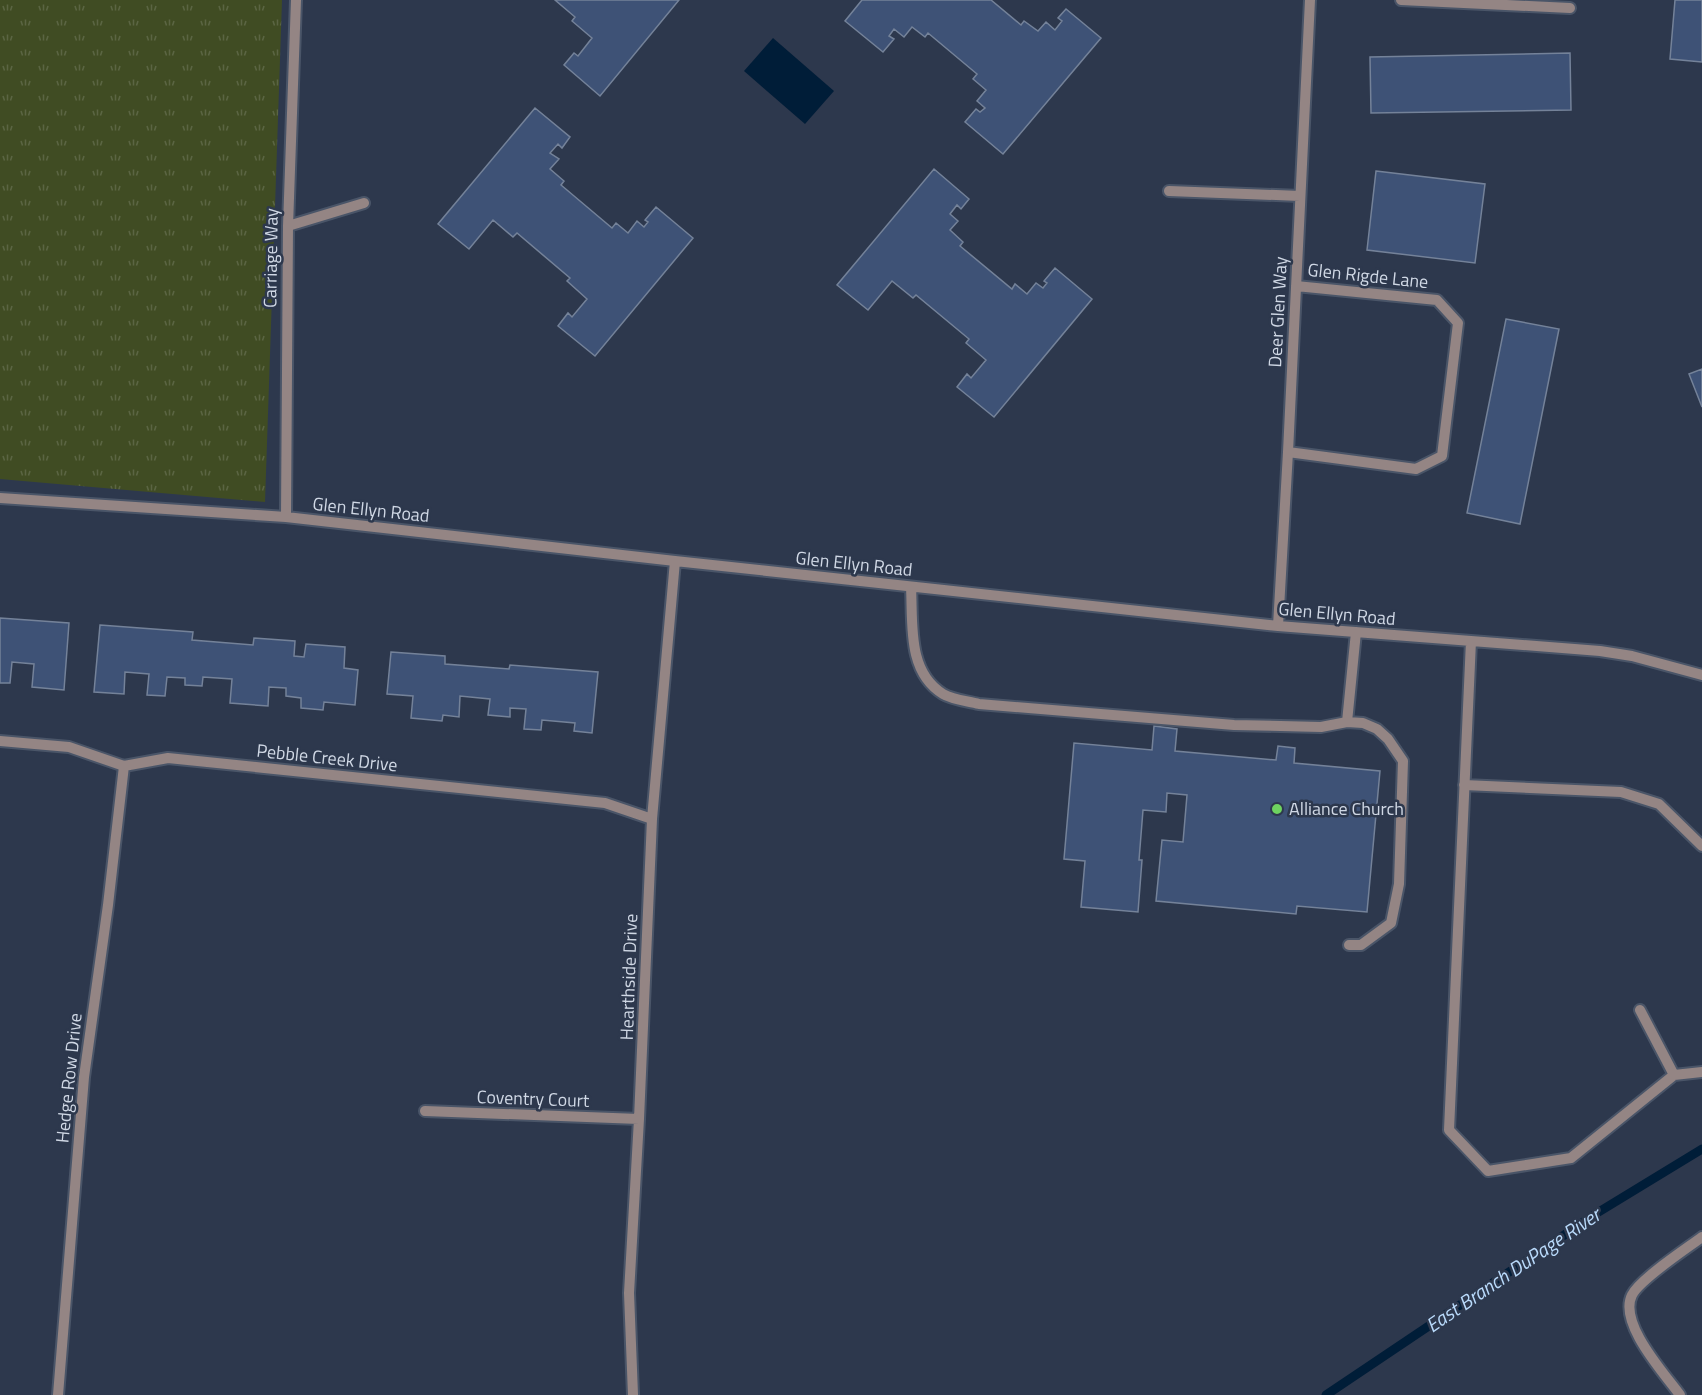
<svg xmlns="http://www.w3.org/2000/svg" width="1702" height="1395" font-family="'Titillium Web',sans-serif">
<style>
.grass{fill:url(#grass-tufts)}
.water{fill:#001d38}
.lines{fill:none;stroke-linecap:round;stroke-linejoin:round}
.stream{stroke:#001d38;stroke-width:9}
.building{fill:#3e5276;stroke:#748299;stroke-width:1.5}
.minor-casing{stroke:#4a5568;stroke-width:14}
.minor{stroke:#948584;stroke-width:10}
.poi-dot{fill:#6ed360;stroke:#2d384d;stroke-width:2}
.labels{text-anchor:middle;stroke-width:5;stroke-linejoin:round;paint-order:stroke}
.street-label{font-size:18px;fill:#d0d8e5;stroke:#2d384d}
.poi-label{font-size:18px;fill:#d0d8e5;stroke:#2d384d;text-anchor:start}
.water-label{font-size:20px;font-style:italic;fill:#b9dafb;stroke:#2d384d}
</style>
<defs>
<pattern id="grass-tufts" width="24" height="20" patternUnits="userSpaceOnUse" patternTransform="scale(1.5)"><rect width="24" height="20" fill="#404c23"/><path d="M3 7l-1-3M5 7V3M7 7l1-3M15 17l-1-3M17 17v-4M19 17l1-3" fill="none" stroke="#5b6543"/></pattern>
</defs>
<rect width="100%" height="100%" fill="#2d384d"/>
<!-- grass -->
<path class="grass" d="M0 0H282L265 502 0 479Z"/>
<!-- water -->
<path class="water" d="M773 38 834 91 805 124 744 71Z"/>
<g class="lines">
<!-- stream -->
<path class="stream" d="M1326 1395 1597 1213 1702 1149"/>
</g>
<!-- building -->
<path class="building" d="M555 0H679L600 96 564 65 574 53 578 56 592 38 572 21 575 17Z
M862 0H991L1021 25 1024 21 1038 31 1046 22 1055 30 1062 21 1058 18 1066 9 1101 38 1003 154 965 122 976 109 980 112 985 108 977 101 986 90 973 79 977 74 928 33 925 37 912 27 904 37 894 29 889 36 894 39 883 52 845 21Z
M1675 0H1702V62L1670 59Z
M1570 53 1571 110 1371 113 1370 57Z
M535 108 570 137 562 148 558 144 550 153 559 159 550 169 564 181 561 185 612 228 616 223 628 233 637 221 644 227 648 222 645 220 656 207 693 238 595 356 558 326 568 313 572 317 587 299 567 281 570 278 517 233 513 237 493 220 469 249 438 224Z
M934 169 969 199 961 209 957 205 950 214 958 221 950 230 963 242 960 246 1012 289 1015 284 1027 294 1036 283 1043 288 1047 283 1044 281 1055 268 1092 299 994 417 957 387 967 374 971 378 986 360 966 343 969 339 916 295 913 298 892 281 868 310 837 285Z
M1376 171 1485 184 1475 263 1367 250Z
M1506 319 1559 329 1520 524 1467 513Z
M1702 369V407L1689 374Z
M0 618 69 623 64 690 32 687 34 664 12 662 10 683H0Z
M100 625 193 632 192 640 253 645 254 638 295 641 294 656 304 657 306 644 345 647 344 668 358 670 355 705 324 702 323 710 301 708V698L286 696V688L269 687 268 706 230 703 232 679 203 677 202 686 185 685V678L167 677 165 696 147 695 149 674 125 672 124 694 94 692Z
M391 652 445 656V664L509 669 510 665 598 672 592 733 574 731 575 723 542 720 541 730 524 729 526 709 510 708V717L488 715 490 699 460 696 459 717 443 715 442 721 411 718 413 696 387 694Z
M1154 726 1177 729 1175 751 1276 760 1278 746 1295 748 1294 763 1380 771 1367 912 1297 906 1296 914 1156 901 1162 840 1183 842 1187 795 1167 793 1166 812 1143 810 1139 860H1142L1138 912 1081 907 1085 861 1064 859 1074 743 1152 750Z"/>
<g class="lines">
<defs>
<path id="minor" d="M1401 0 1570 8
M1169 191 1300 196
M288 226 364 203
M1288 452 1416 469 1442 456 1458 323 1437 300 1296 286
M0 498 286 517 675 561 1278 626 1600 651 1632 656 1702 675
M286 517 288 226 296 0
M911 587C913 624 907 672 943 694 953 700 968 701 979 704L1234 725 1321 727 1347 722 1363 723 1377 729 1388 739 1403 761 1399 884 1391 923 1361 945H1349
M1278 626 1288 452 1310 0
M1471 641 1449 1130 1488 1171 1571 1158 1674 1075 1640 1010
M1347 722 1356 632
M0 741 69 747 124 766 168 758 605 803 652 819
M1464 785 1621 792 1659 804 1702 846
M1674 1075 1702 1072
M425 1111 639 1119
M58 1395 84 1077 108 905 124 766
M633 1395 629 1293 639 1119 652 819 675 561
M1680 1395C1664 1373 1618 1323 1632 1295 1640 1279 1686 1249 1702 1237"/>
</defs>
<!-- minor casing -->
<use href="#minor" class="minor-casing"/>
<!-- minor -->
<use href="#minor" class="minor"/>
</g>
<!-- markers -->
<circle class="poi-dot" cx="1277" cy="809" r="6"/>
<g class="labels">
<!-- street labels -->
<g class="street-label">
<text transform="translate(271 258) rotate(-89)" y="6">Carriage Way</text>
<text transform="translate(1368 276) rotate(6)" y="6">Glen Rigde Lane</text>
<text transform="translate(1278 312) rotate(-87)" y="6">Deer Glen Way</text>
<text transform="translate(371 510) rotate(6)" y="6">Glen Ellyn Road</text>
<text transform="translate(854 564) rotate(6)" y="6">Glen Ellyn Road</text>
<text transform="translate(1337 614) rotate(5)" y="6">Glen Ellyn Road</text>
<text transform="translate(327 758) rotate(6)" y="6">Pebble Creek Drive</text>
<text transform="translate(629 977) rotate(-88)" y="6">Hearthside Drive</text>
<text transform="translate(69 1078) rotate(-84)" y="6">Hedge Row Drive</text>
<text transform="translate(533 1099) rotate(2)" y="6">Coventry Court</text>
</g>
<!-- poi labels -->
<g class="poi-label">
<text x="1289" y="815">Alliance Church</text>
</g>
<!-- water labels -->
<g class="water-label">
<text transform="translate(1513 1270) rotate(-34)" y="7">East Branch DuPage River</text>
</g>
</g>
</svg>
